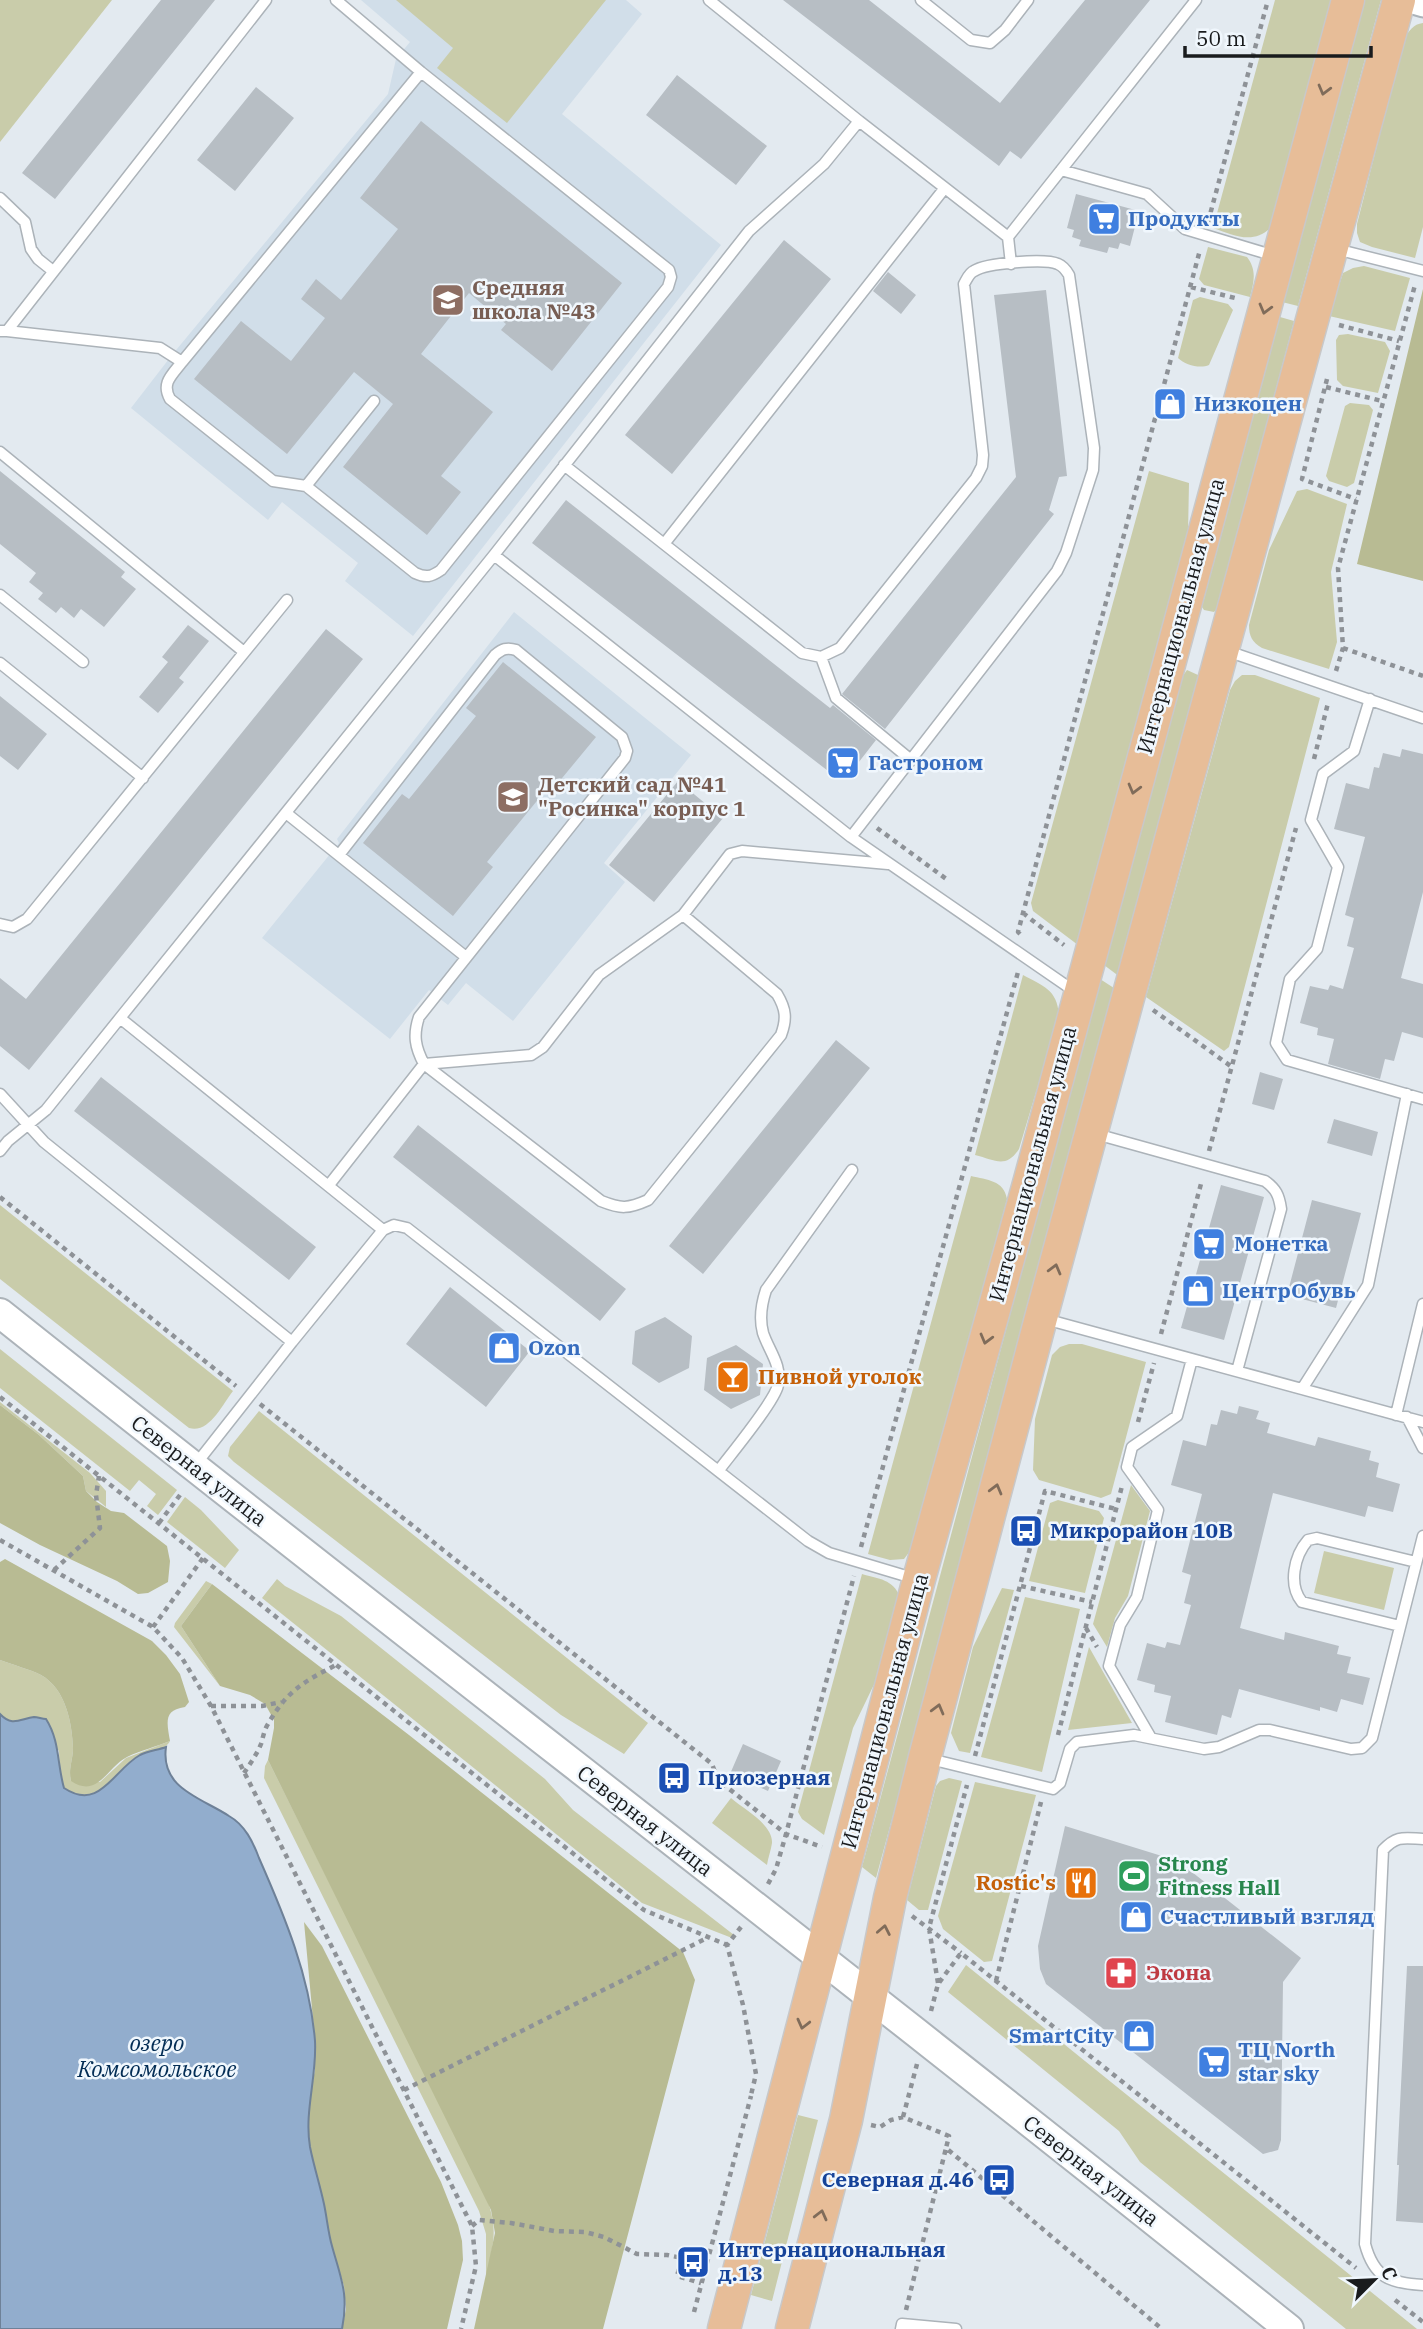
<svg xmlns="http://www.w3.org/2000/svg" width="1423" height="2329" font-family="'IBM Plex Serif',serif">
<style>
.built{fill:#d1dee9}
.green{fill:#c9ccaa}
.forest{fill:#b8bb93}
.water{fill:#92adcd;stroke:#6e8198;stroke-width:2}
.building{fill:#b7bec4}
.lines{fill:none;stroke-linecap:round;stroke-linejoin:round}
.service-casing{stroke:#acb3b9;stroke-width:13}
.minor-casing{stroke:#acb3b9;stroke-width:23}
.secondary-casing{stroke:#acb3b9;stroke-width:32}
.primary-casing{stroke:#c8c8c9;stroke-width:35}
.path{stroke:#8e9297;stroke-width:4.5;stroke-dasharray:5 5;stroke-linecap:butt}
.service{stroke:#fff;stroke-width:10}
.minor{stroke:#fff;stroke-width:19}
.secondary{stroke:#fff;stroke-width:28}
.primary{stroke:#e7bd98;stroke-width:32}
.oneway{stroke:#806c5a}
.labels{text-anchor:middle;stroke-width:5;stroke-linejoin:round;paint-order:stroke}
.shop-label{font-size:21px;font-weight:bold;fill:#366cbe;stroke:#f0f7fd;text-anchor:start}
.education-label{font-size:21px;font-weight:bold;fill:#785e54;stroke:#f0f7fd;text-anchor:start}
.street-label{font-size:21px;fill:#191b1d;stroke:#f0f7fd}
.food-label{font-size:21px;font-weight:bold;fill:#c56008;stroke:#f0f7fd;text-anchor:start}
.transit-label{font-size:21px;font-weight:bold;fill:#164399;stroke:#f0f7fd;text-anchor:start}
.leisure-label{font-size:21px;font-weight:bold;fill:#27864d;stroke:#f0f7fd;text-anchor:start}
.health-label{font-size:21px;font-weight:bold;fill:#be3a42;stroke:#f0f7fd;text-anchor:start}
.water-label{font-size:23px;font-style:italic;fill:#032d55;stroke:#f0f7fd}
</style>
<rect width="100%" height="100%" fill="#e3eaf0"/>
<!-- built -->
<path class="built" d="M361 0H626L642 14 562 114 721 245 413 636 345 581 358 563 282 502 268 520 131 408 172 355 388 94 396 59 410 42Z
M514 612 691 755 604 863 625 882 513 1021 466 983 448 1005 429 990 390 1039 262 938 339 843 337 839Z"/>
<!-- green -->
<path class="green" d="M0 0H112L0 142Z
M396 0H606L507 123 437 68 453 48Z
M1275 0H1331L1270 228C1253 245 1233 235 1213 228Z
M1365 0H1381L1298 306 1282 302Z
M1423 23V227L1415 258 1372 247 1360 242 1357 233V224L1404 39C1409 31 1413 24 1423 23Z
M1208 247 1247 257C1257 270 1254 282 1250 297L1204 285 1199 279Z
M1364 266 1410 278 1395 331 1329 316 1343 273 1353 268Z
M1200 297 1228 304 1233 310 1209 365C1200 369 1185 365 1178 358L1193 300Z
M1280 317 1294 321 1218 607 1214 612 1204 610 1202 607 1203 603Z
M1348 334 1385 342 1390 351 1378 393 1343 386 1337 380 1336 340 1339 335Z
M1350 403 1369 405 1373 410 1354 483 1347 487 1329 481 1326 476 1345 406Z
M1149 471 1189 483 1188 533 1078 945 1033 911 1031 903Z
M1307 489 1347 504 1331 572 1337 642 1329 669 1262 648C1252 642 1249 636 1249 625L1269 550 1297 491Z
M1187 670 1198 675 1199 681 1120 977 1104 965 1182 677Z
M1242 675H1255L1320 698 1229 1047 1224 1051 1146 997 1230 690 1235 681Z
M1023 975C1043 986 1057 989 1059 1015L1019 1149C1006 1169 995 1160 975 1155Z
M1100 979 1117 990 876 1878 862 1867Z
M971 1176C987 1180 1004 1180 1007 1199L913 1547 904 1559 890 1560 868 1554Z
M0 1205 233 1391C222 1405 209 1434 189 1428L0 1279Z
M1069 1344H1082L1146 1362 1111 1494 1101 1498 1039 1480 1033 1470 1035 1419 1052 1355 1060 1347Z
M0 1349 177 1490 158 1515 147 1506 156 1494 139 1480 130 1491 0 1388Z
M0 1402 90 1473 106 1491V1507L86 1491 83 1476 39 1435 0 1405Z
M259 1411 648 1723 624 1754 561 1715 234 1462 228 1456 230 1447Z
M1131 1485 1150 1511 1128 1596 1115 1618 1107 1647 1093 1624Z
M185 1497 201 1510 239 1550 225 1568 167 1522Z
M1058 1500 1099 1511 1104 1518 1085 1593 1029 1581 1050 1503Z
M1324 1551 1394 1568 1384 1610 1314 1593Z
M862 1574C879 1579 893 1579 900 1597L880 1672 853 1728 824 1835 802 1819 798 1812Z
M277 1579 285 1586 341 1616 545 1779 573 1810 734 1935 732 1938 642 1903 262 1598Z
M206 1581 212 1584 181 1626 220 1686 174 1627 175 1623Z
M1002 1588 1014 1590 970 1753 959 1751 951 1733 973 1647Z
M1025 1597 1080 1609 1042 1772 981 1757Z
M1089 1647 1132 1723 1068 1730Z
M0 1660C13 1665 29 1669 41 1675 66 1689 72 1723 73 1748 73 1760 68 1769 71 1781L100 1782 126 1758 170 1741C164 1752 152 1749 141 1754 113 1768 102 1813 64 1788L60 1776 59 1751 34 1717C22 1722 10 1725 0 1714Z
M268 1760 484 2191C499 2229 494 2240 486 2278V2234L479 2211 264 1778 265 1766Z
M949 1778 962 1781 928 1910H919L907 1900 936 1786 940 1781Z
M975 1782 1036 1795 992 1961 984 1962 943 1929 938 1916Z
M731 1798C743 1809 773 1824 772 1843 771 1850 768 1858 767 1865L712 1823Z
M966 1965 1417 2329H1346L1140 2162 1119 2131 948 1992Z
M798 2115 818 2120 772 2301 751 2295Z"/>
<!-- forest -->
<path class="forest" d="M1423 289V581L1357 564Z
M0 1405 39 1435 83 1476 86 1491 97 1502 111 1511 124 1513 167 1546 170 1561 168 1582 148 1593 138 1594 117 1581 40 1545 0 1523Z
M5 1559 152 1641 166 1655 180 1674 189 1702 185 1707C163 1710 167 1723 170 1741 156 1747 141 1750 127 1757 107 1767 98 1799 71 1781 68 1769 73 1760 73 1748 72 1723 66 1689 41 1675 29 1669 13 1665 0 1660V1562Z
M212 1584 409 1735 683 1952 695 1980 603 2329H474L495 2233 491 2210 268 1760 274 1728V1720L265 1704 250 1695 220 1686 181 1626Z
M304 1922 322 1946 441 2182 458 2225 462 2241 463 2260 447 2329H342L346 2309 344 2286 331 2244 309 2143V2105L315 2069V2041Z"/>
<!-- water -->
<path class="water" d="M0 1714C12 1727 20 1719 34 1717 38 1717 42 1719 46 1719 60 1741 57 1764 64 1788 100 1812 113 1770 140 1755 148 1751 158 1750 166 1747 160 1789 202 1798 229 1816 245 1825 253 1842 259 1858 285 1917 310 1977 315 2041 317 2077 304 2112 310 2147 314 2167 320 2185 324 2204 327 2218 328 2232 332 2246 341 2279 349 2294 342 2329H0Z"/>
<!-- building -->
<path class="building" d="M161 0H215L55 199 22 173Z
M783 0H869L1000 103 1085 0H1150L1021 159 1010 151 999 166Z
M677 75 767 146 736 185 646 115Z
M256 87 294 118 235 191 197 160Z
M421 121 622 283 552 371 501 330 506 324 469 293 421 354 493 412 441 476 461 492 427 535 343 467 393 404 354 372 287 454 194 379 241 321 291 361 325 318 301 299 316 279 341 300 398 229 360 198Z
M1076 194 1139 211 1130 246 1120 243 1118 249 1109 247 1107 253 1079 246 1081 240 1072 237 1074 230 1067 228Z
M784 240 831 279 672 474 625 435Z
M888 272 916 295 901 314 873 291Z
M1046 290 1067 476 1059 477 1049 510 1054 514 885 729 842 694 1016 477 994 295Z
M0 471 125 572 121 577 136 589 104 627 81 609 74 618 61 607 56 613 38 599 43 593 29 582 36 573 0 544Z
M566 500 830 708 833 705 876 740 855 767 844 759 832 774 532 543Z
M188 625 209 641 179 678 184 682 158 713 139 697 168 662 162 657Z
M326 629 363 659 29 1070 0 1046V978L26 999Z
M503 662 596 737 558 783 554 780 487 862 493 867 453 916 363 843 402 794 409 799 476 716 466 708Z
M0 696 47 734 18 770 0 756Z
M1402 749 1423 754V892L1401 978 1423 984V1038L1402 1032 1394 1061 1385 1059 1380 1079 1328 1064 1334 1039 1317 1035 1318 1028 1300 1023 1310 986 1328 990 1330 985 1343 989 1354 948 1347 946 1354 918 1345 915 1365 837 1334 829 1346 783 1369 789 1374 767 1379 768 1383 753 1400 757Z
M678 781 723 818 654 902 609 865Z
M836 1040 870 1068 703 1274 669 1246Z
M1260 1072 1283 1079 1274 1110 1252 1104Z
M101 1077 316 1247 289 1280 74 1111Z
M1334 1119 1378 1132 1372 1156 1327 1143Z
M418 1125 626 1289 600 1321 393 1157Z
M1221 1185 1264 1197 1224 1340 1181 1328Z
M1312 1200 1361 1213 1336 1308 1287 1295Z
M450 1287 530 1351 486 1407 406 1344Z
M665 1317 692 1336 689 1368 659 1383 632 1364 635 1331Z
M736 1345 763 1364 760 1395 731 1409 704 1390 707 1358Z
M1239 1406 1259 1411 1256 1419 1270 1423 1267 1433 1315 1446 1318 1437 1371 1451 1369 1460 1379 1463 1376 1477 1400 1484 1393 1512 1368 1506 1365 1517 1273 1493 1240 1628 1284 1640 1285 1632 1339 1646 1337 1654 1351 1657 1347 1673 1370 1678 1363 1705 1341 1699 1337 1712 1320 1707V1711L1239 1689 1231 1718 1222 1715 1217 1735 1165 1722 1171 1696 1154 1692 1155 1685 1137 1680 1147 1643 1165 1648 1167 1642 1180 1645 1191 1605 1184 1603 1191 1575 1182 1572 1202 1494 1171 1485 1183 1440 1206 1446 1211 1424 1217 1425 1221 1410 1237 1414Z
M743 1744 781 1761 768 1791 730 1774Z
M1065 1826 1178 1861 1301 1958 1283 1982 1281 2140 1278 2150 1263 2154 1046 1984 1040 1969 1038 1946Z
M1407 1966H1423V2223L1396 2221 1399 2165H1397Z"/>
<g class="lines">
<defs>
<path id="service" d="M336 0 421 72 669 270 671 277 668 287 441 570C431 577 426 578 415 573L306 486 273 481 170 399C161 383 172 375 182 362L421 72
M921 0 971 40 990 43 1005 30 1028 0
M859 121 1008 237
M1061 170 1147 194 1185 229 1275 256
M944 189 664 544 802 653 821 657 840 648 976 478 982 466 983 455 964 284C967 279 969 273 974 271 986 263 1045 258 1058 264 1063 266 1066 270 1069 275L1094 448 1093 470 1066 553 1057 571 851 837 1077 993
M0 198 25 222 31 249 38 259 53 271
M1336 249 1423 271
M1011 264 1008 237 1196 0
M0 331H7L266 0
M7 331 160 348 182 362
M0 452 244 652
M564 465 664 544
M306 486 374 401
M494 555 851 837
M0 595 83 662
M1227 651 1423 718
M821 657 836 698 911 760
M0 663 143 778
M1370 699 1354 751 1323 774 1311 820 1338 867 1317 949 1290 979 1276 1043 1287 1060 1423 1099
M286 813 466 957
M339 855 495 655C502 649 507 647 516 650L622 737 627 751 625 758 419 1017C413 1035 415 1047 424 1064L601 1201C621 1209 628 1209 648 1200L781 1035C787 1019 786 1009 777 994L683 915
M0 924 13 927 27 919 287 600
M0 1094 44 1142 292 1342 196 1464
M1096 1134 1265 1181C1276 1189 1279 1195 1281 1209L1237 1371
M0 1151 8 1141 46 1110 120 1018
M329 1185 424 1064 531 1055 543 1047 599 975 683 915 730 854 742 851 888 864
M383 1230 120 1018 494 555 749 231 824 164 859 121 709 0
M1045 1319 1423 1422
M292 1342 383 1230 394 1225 407 1228 808 1541 829 1553 916 1579
M1302 1389 1368 1285 1407 1094
M1396 1415 1423 1304
M1407 1417 1423 1448
M719 1470C731 1454 775 1401 778 1385 782 1365 769 1351 763 1333 759 1318 761 1305 766 1290L852 1170
M1400 1626 1302 1602C1288 1585 1294 1556 1308 1540L1317 1538 1416 1562
M1151 1738 1109 1666 1120 1625 1137 1597 1158 1510 1127 1467 1132 1447 1177 1416 1192 1359
M930 1759 1053 1789 1060 1783 1070 1749 1077 1742 1134 1735 1204 1749 1219 1747 1259 1730H1270L1351 1749 1362 1748 1372 1738 1423 1536
M1423 1839C1404 1838 1397 1835 1383 1850L1365 2244C1374 2278 1390 2283 1423 2285
M901 2329 902 2324 956 2329"/>
<path id="minor" d="M1399 0 1423 7"/>
<path id="secondary" d="M0 1313C428 1654 863 1986 1289 2329"/>
<path id="primary" d="M724 2329 919 1579 1030 1180 1348 0
M792 2329 846 2120 890 1898 925 1757 1041 1318 1399 0"/>
</defs>
<!-- service casing -->
<use href="#service" class="service-casing"/>
<!-- minor casing -->
<use href="#minor" class="minor-casing"/>
<!-- secondary casing -->
<use href="#secondary" class="secondary-casing"/>
<!-- primary casing -->
<use href="#primary" class="primary-casing"/>
<!-- path -->
<path class="path" d="M1208 222 1268 0
M1191 287 1239 299
M1339 325 1399 341
M1327 379 1302 479 1356 499
M1326 387 1382 401
M1343 648 1423 676
M1336 671 1343 648 1338 568 1415 285
M1314 759 1328 703
M877 828 949 881
M1023 913 1064 945
M1020 934 1018 932 1023 913 1200 250
M1153 1010 1232 1067
M1209 1151 1296 828
M0 1197 236 1386
M1161 1334 1202 1180
M0 1397 644 1910 727 1945
M260 1404 712 1764 718 1780 786 1834 822 1847
M1138 1422 1154 1363
M159 1523 183 1491
M0 1540 153 1627 182 1658 211 1706 472 2226 476 2266 461 2329
M861 1547 1018 972
M54 1570 100 1528 96 1495 99 1476
M1021 1586 1092 1602
M153 1627 203 1558
M1086 1628 1097 1647
M211 1706H262L281 1702
M1058 1735 1122 1486
M975 1756 1045 1491 1116 1509
M244 1773C250 1764 257 1754 261 1744 263 1738 264 1730 268 1724 287 1691 303 1682 336 1665
M768 1884 776 1869 786 1834 854 1576
M912 1916 961 1953
M741 1927 727 1945 743 2005 756 2074 751 2095
M996 1981 1041 1802
M938 1983 929 1928 967 1785
M931 2011 938 1984 961 1953 1356 2268
M404 2090 707 1938
M903 2117 917 2064
M871 2125 880 2127 891 2120 903 2117 949 2136 946 2148
M472 2226 479 2220 511 2223 554 2231 585 2232 604 2237 637 2254 667 2255 682 2258 677 2276 701 2283
M1395 2300 1423 2322
M906 2310 946 2148 1162 2329
M694 2312 751 2096"/>
<!-- service -->
<use href="#service" class="service"/>
<!-- minor -->
<use href="#minor" class="minor"/>
<!-- secondary -->
<use href="#secondary" class="secondary"/>
<!-- primary -->
<use href="#primary" class="primary"/>
</g>
<!-- one-way arrows -->
<defs><path id="oneway-chevron" d="M-2-3.5L2.5 0L-2 3.5" fill="none" stroke-width="1.6" stroke-linecap="round" stroke-linejoin="round" transform="scale(1.75)"/></defs>
<g class="oneway">
<use href="#oneway-chevron" transform="translate(1324 90) rotate(105)"/>
<use href="#oneway-chevron" transform="translate(1265 309) rotate(105)"/>
<use href="#oneway-chevron" transform="translate(1134 789) rotate(105)"/>
<use href="#oneway-chevron" transform="translate(1055 1269) rotate(-75)"/>
<use href="#oneway-chevron" transform="translate(986 1339) rotate(105)"/>
<use href="#oneway-chevron" transform="translate(996 1489) rotate(-75)"/>
<use href="#oneway-chevron" transform="translate(938 1709) rotate(-75)"/>
<use href="#oneway-chevron" transform="translate(884 1930) rotate(-79)"/>
<use href="#oneway-chevron" transform="translate(803 2024) rotate(104)"/>
<use href="#oneway-chevron" transform="translate(821 2215) rotate(-76)"/>
</g>
<!-- icons -->
<defs>
<symbol id="supermarket-square" viewBox="-11 -11 22 22"><rect x="-9" y="-9" width="18" height="18" rx="4" fill="#3f7fe0" stroke="#f0f7fd"/><path d="M-6-5.5h2.5l.6 2H6L4.5 2H-2.5L-4.4-4H-6ZM-1.5 3.2a1.3 1.3 0 1 0 .1 0ZM3 3.2a1.3 1.3 0 1 0 .1 0Z" fill="#fff"/></symbol>
<symbol id="school-square" viewBox="-11 -11 22 22"><rect x="-9" y="-9" width="18" height="18" rx="4" fill="#8d6e63" stroke="#f0f7fd"/><path d="M0-5L7-2L0 1L-7-2ZM-4 1L0 2.5L4 1V4Q0 6-4 4Z" fill="#fff"/></symbol>
<symbol id="shop-square" viewBox="-11 -11 22 22"><rect x="-9" y="-9" width="18" height="18" rx="4" fill="#3f7fe0" stroke="#f0f7fd"/><path d="M-5-2.5h2.3a2.7 3.5 0 0 1 5.4 0H5L5.5 6h-11ZM-1.5-2.5h3a1.5 2.3 0 0 0-3 0Z" fill="#fff"/></symbol>
<symbol id="bar-square" viewBox="-11 -11 22 22"><rect x="-9" y="-9" width="18" height="18" rx="4" fill="#e8710a" stroke="#f0f7fd"/><path d="M-6-5H6L.8 .8V4.5H3.5V6h-7V4.5H-.8V.8Z" fill="#fff"/></symbol>
<symbol id="bus-square" viewBox="-11 -11 22 22"><rect x="-9" y="-9" width="18" height="18" rx="4" fill="#1a4fb4" stroke="#f0f7fd"/><path d="M-5-6H5V4H4V6H2V4H-2V6H-4V4H-5ZM-3.5-4V0h7V-4ZM-3.5 1.2v1.5H-2V1.2ZM2 1.2v1.5H3.5V1.2Z" fill="#fff"/></symbol>
<symbol id="stadium-square" viewBox="-11 -11 22 22"><rect x="-9" y="-9" width="18" height="18" rx="4" fill="#2e9e5b" stroke="#f0f7fd"/><path d="M0-5a6.5 5 0 1 0 0 10a6.5 5 0 1 0 0-10ZM-3.5-1.8h7v3.6h-7Z" fill="#fff"/></symbol>
<symbol id="restaurant-square" viewBox="-11 -11 22 22"><rect x="-9" y="-9" width="18" height="18" rx="4" fill="#e8710a" stroke="#f0f7fd"/><path d="M-5-6h1v4h1v-4h1v4h1v-4h1v5L-1.5 .5V6h-2V.5L-5-1ZM5-6V6H3V1.5H1.5Q1.5-4 5-6Z" fill="#fff"/></symbol>
<symbol id="pharmacy-square" viewBox="-11 -11 22 22"><rect x="-9" y="-9" width="18" height="18" rx="4" fill="#e0444e" stroke="#f0f7fd"/><path d="M-2-6h4v4h4v4h-4v4h-4v-4h-4v-4h4Z" fill="#fff"/></symbol>
</defs>
<g fill-rule="evenodd">
<use href="#supermarket-square" x="1085" y="200" width="38" height="38"/>
<use href="#school-square" x="429" y="281" width="38" height="38"/>
<use href="#shop-square" x="1151" y="385" width="38" height="38"/>
<use href="#supermarket-square" x="824" y="744" width="38" height="38"/>
<use href="#school-square" x="494" y="778" width="38" height="38"/>
<use href="#supermarket-square" x="1190" y="1225" width="38" height="38"/>
<use href="#shop-square" x="1179" y="1272" width="38" height="38"/>
<use href="#shop-square" x="485" y="1329" width="38" height="38"/>
<use href="#bar-square" x="714" y="1358" width="38" height="38"/>
<use href="#bus-square" x="1007" y="1512" width="38" height="38"/>
<use href="#bus-square" x="655" y="1759" width="38" height="38"/>
<use href="#stadium-square" x="1115" y="1857" width="38" height="38"/>
<use href="#restaurant-square" x="1062" y="1864" width="38" height="38"/>
<use href="#shop-square" x="1117" y="1898" width="38" height="38"/>
<use href="#pharmacy-square" x="1102" y="1954" width="38" height="38"/>
<use href="#shop-square" x="1120" y="2017" width="38" height="38"/>
<use href="#supermarket-square" x="1195" y="2043" width="38" height="38"/>
<use href="#bus-square" x="980" y="2161" width="38" height="38"/>
<use href="#bus-square" x="674" y="2243" width="38" height="38"/>
</g>
<g class="labels">
<!-- shop labels -->
<g class="shop-label">
<text x="1128" y="226">Продукты</text>
<text x="1194" y="411">Низкоцен</text>
<text x="868" y="770">Гастроном</text>
<text x="1234" y="1251">Монетка</text>
<text x="1222" y="1298">ЦентрОбувь</text>
<text x="528" y="1355">Ozon</text>
<text x="1160" y="1924">Счастливый взгляд</text>
<text x="1114" y="2043" text-anchor="end">SmartCity</text>
<text x="1238" y="2057">ТЦ North<tspan x="1238" dy="24">star sky</tspan></text>
</g>
<!-- education labels -->
<g class="education-label">
<text x="472" y="295">Средняя<tspan x="472" dy="24">школа №43</tspan></text>
<text x="538" y="792">Детский сад №41<tspan x="538" dy="24">"Росинка" корпус 1</tspan></text>
</g>
<!-- street labels -->
<g class="street-label">
<text transform="translate(1181 616) rotate(-75)" y="7">Интернациональная улица</text>
<text transform="translate(1033 1164) rotate(-75)" y="7">Интернациональная улица</text>
<text transform="translate(199 1471) rotate(38)" y="7">Северная улица</text>
<text transform="translate(885 1711) rotate(-75)" y="7">Интернациональная улица</text>
<text transform="translate(645 1821) rotate(38)" y="7">Северная улица</text>
<text transform="translate(1091 2171) rotate(38)" y="7">Северная улица</text>
</g>
<!-- food labels -->
<g class="food-label">
<text x="758" y="1384">Пивной уголок</text>
<text x="1056" y="1890" text-anchor="end">Rostic's</text>
</g>
<!-- transit labels -->
<g class="transit-label">
<text x="1050" y="1538">Микрорайон 10В</text>
<text x="698" y="1785">Приозерная</text>
<text x="974" y="2187" text-anchor="end">Северная д.46</text>
<text x="718" y="2257">Интернациональная<tspan x="718" dy="24">д.13</tspan></text>
</g>
<!-- leisure labels -->
<g class="leisure-label">
<text x="1158" y="1871">Strong<tspan x="1158" dy="24">Fitness Hall</tspan></text>
</g>
<!-- health labels -->
<g class="health-label">
<text x="1146" y="1980">Экона</text>
</g>
<!-- water labels -->
<g class="water-label">
<text x="157" y="2051">озеро<tspan x="157" dy="26">Комсомольское</tspan></text>
</g>
</g>
<!-- north arrow -->
<g transform="translate(1374 2280) rotate(66)" stroke="#f0f7fd" stroke-width="5" paint-order="stroke">
<path d="M0-5L12 26L0 18L-12 26Z" fill="#191b1d"/>
<text y="-10" font-size="19" font-weight="bold" text-anchor="middle" fill="#191b1d">С</text>
</g>
<!-- scale -->
<path d="M1185 46v10h186v-10" fill="none" stroke="#191b1d" stroke-width="3.5"/>
<text x="1196" y="46" font-size="21" fill="#191b1d" stroke="#f0f7fd" stroke-width="5" paint-order="stroke">50 m</text>
</svg>
